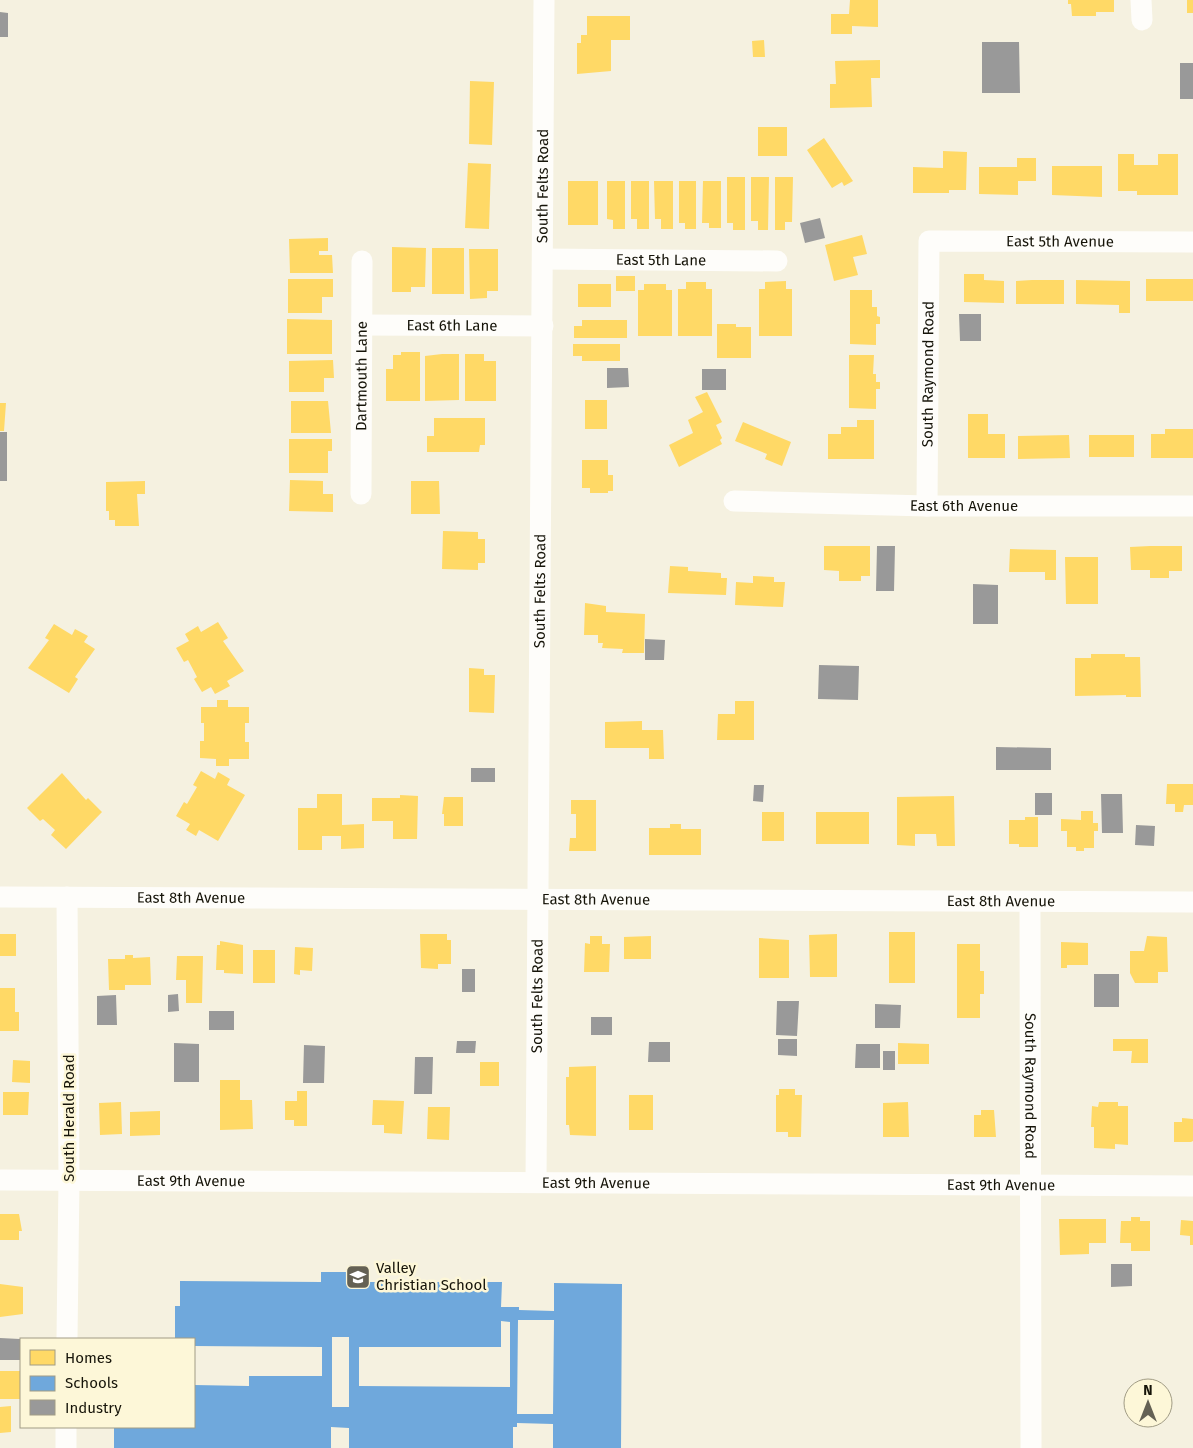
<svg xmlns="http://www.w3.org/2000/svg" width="1193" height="1448" font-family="'Fira Sans',sans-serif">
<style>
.homes{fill:#ffd966}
.schools{fill:#6fa8dc;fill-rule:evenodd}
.industry{fill:#999}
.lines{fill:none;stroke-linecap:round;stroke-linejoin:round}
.minor{stroke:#fefdfa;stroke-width:21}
.labels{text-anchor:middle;stroke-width:5;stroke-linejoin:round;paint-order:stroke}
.street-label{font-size:15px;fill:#161409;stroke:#fdf7d8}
.poi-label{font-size:15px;fill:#161409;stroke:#fdf7d8;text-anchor:start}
</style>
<rect width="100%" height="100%" fill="#f5f1e0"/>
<!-- homes -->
<path class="homes" d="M850 0H878V27L852 26V34H831V14H849Z
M1068 0H1114V12H1096V16H1072L1071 4H1068Z
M1187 0H1193V13H1187Z
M587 16H630V40H611V71L577 74V43H581V35H587Z
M764 40 765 57H753L752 41Z
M880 60V78H871L872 107 830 108V84H836L835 61Z
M470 81 494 82 492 145 469 144Z
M758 127H787V156H758Z
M824 138 853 181 844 186 842 182 832 188 807 150Z
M943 151 967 152 966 190H949V193H913V167L943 168Z
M1118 154H1134V165H1158V154H1178V195H1137V191H1118Z
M1017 158H1036V181H1018V195L979 194V167H1017Z
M468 163 491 164 489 229 465 228Z
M1052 166H1102V197L1052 195Z
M727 177H745V230H733V223H727Z
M751 177H769L768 230H758V221H751Z
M775 177H793L792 222H785V230H775Z
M568 181H598V225H568Z
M607 181H625V229H613V220L607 219Z
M631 181H649V229H637V219H631Z
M654 181H673V229H661V219H655Z
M679 181H696V229H685V223H679Z
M703 181H721V228H709V223H702Z
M862 235 867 254 853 257 858 275 834 281 825 245Z
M328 238V251H319V255H332L333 273H290L289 239Z
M392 247 426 248 425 287H411V292H392Z
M432 248H464V294H432Z
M469 249H498V291H487V298L470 299Z
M964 274H984V280L1004 281V303L964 302Z
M616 276H635V291H616Z
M288 279H333V297H322V313H288Z
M1146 279H1193V301H1146Z
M1032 280H1064V304H1016V281Z
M1076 280 1130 281V313H1119V305L1076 304Z
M786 281V289H792V336H759V289H765V282Z
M686 282H706V289H712V336H678V289H686Z
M578 284H611V307H578Z
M644 284H666V290H672V336H638V290H644Z
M850 290H872V307H877V316L880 317V324H876V345L850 344Z
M287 319 332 320V354H287Z
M582 320H627V338H574V326H582Z
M717 324H736V327H751V358H717Z
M573 344H620V361H582V356H573Z
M401 352H420V401H386V369H393V355H401Z
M442 354H459V400L425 401V356Z
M465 354H484V361H496V401H465Z
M849 355H874L873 374H876V382H880V389H876V409L849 408Z
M333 360 334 378H324V392H289V361Z
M707 392 722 422 716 425 722 438 720 440 722 444 679 467 669 445 693 433 688 420 703 412 695 397Z
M585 400H607V429H585Z
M291 401H328L331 433H291Z
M0 403H6L4 431H0Z
M968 414H988V434H1005V458H968Z
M434 418H485V445H480L479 452H427V436H434Z
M857 420H874V459H828V434H841V427H857Z
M743 422 791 442 782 466 765 459 767 454 735 441Z
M1165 429H1193V458H1151V434H1165Z
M1069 435 1070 458 1018 459V436Z
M1089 435H1134V457H1089Z
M289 439H332V451H328V473H289Z
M582 460H608V475H613V491H608V493H590V488H582Z
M290 480 323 481V494H333V512L289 511Z
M145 481V494H137L139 526H115V520H109V511H106V482Z
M411 481H439L440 514H411Z
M443 531 478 532V539H485V563H478V570L442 569Z
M824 546H870V576H861V581H839V571L824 570Z
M1150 546H1182V571H1169V578H1150V570H1131L1130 547Z
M1010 549 1056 550V580H1045V572H1009Z
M1065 557H1098V604H1066Z
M670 566 688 567V571L721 573V578H727L726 595 668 593Z
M753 576 774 577V582H785L783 607 735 605 736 582 753 583Z
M585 603 606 606V612L645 614 644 653H622L623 649 602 648 603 643H598V635H584Z
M218 622 228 638 223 641 244 671 227 681 230 686 215 694 211 687 202 692 194 679 197 677 188 660 184 662 176 648 189 641 185 634 198 626 201 632Z
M54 624 72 635 75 629 88 636 84 642 95 649 75 677 78 679 69 693 28 668 49 640 45 638Z
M1091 654H1125V657H1140L1141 697H1126V695L1075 696V658H1091Z
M469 668 484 669V675H495L494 713 469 712Z
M217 700H228V707H249V723H245V742H249V759H229V766H216V759L200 758V741H204V723H201V707H217Z
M735 701H754V740H717L718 714H735Z
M642 721V730H663L664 759H649V748H605V722Z
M201 771 215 779 218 772 230 779 227 785 245 795 218 841 199 830 196 836 186 830 190 824 176 816 184 802 187 804 197 787 193 785Z
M62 773 86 800 88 798 102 812 66 849 51 835 55 830 43 819 40 821 27 808Z
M1167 784H1193V805H1184L1183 812H1175V804H1166Z
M317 794H342V825L364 824V848L341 849V836H322V850H298V808H317Z
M400 795 418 796 417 839H393V821H372V798H400Z
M954 796 955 846H937L936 834H915V846L897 845V797Z
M444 797H463V826H444V814H442Z
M571 800H596V851H569L570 838H576V814H571Z
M1081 811H1093V823H1098V831H1094V848H1084V851H1076V847H1067V831H1061V819L1081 820Z
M762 812H784V841H762Z
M816 812H869V844H816Z
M1025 817H1038V847H1019V844H1009V820H1025Z
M670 824H681V829H701V855H649V828H670Z
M889 932H915V983H889Z
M0 934H16V956H0Z
M420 934H447V940H451V964H438V969L421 968Z
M837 934V977H810L809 935Z
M590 936H602V944H610L609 972H584L585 943 590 944Z
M651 936V959H624V937Z
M1147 936 1167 937 1168 972H1158V983H1135L1130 973V951H1144Z
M759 938 789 940V978H759Z
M220 941 243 945V974L224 973V970H216L217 945H220Z
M1061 942 1088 943V965H1067V968H1061Z
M957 944H980V971H984V994H980V1018H957Z
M295 947 313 948 312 971 300 970V975L294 974Z
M253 950H275V983H253Z
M125 955H133V958L150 957 151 985H125V990H109L108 959H125Z
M177 956H203L202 1003H186V980H176Z
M0 988H15V1012H19V1031H0Z
M1113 1039H1148V1063H1131L1132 1051H1113Z
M898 1043 929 1044V1064H898Z
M13 1060 30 1061V1083L12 1082Z
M480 1062H499V1086H480Z
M596 1066V1136L570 1135 569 1125H566V1077H569V1067Z
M220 1080H240V1100H252L253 1129 220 1130Z
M779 1089H795V1095H802L801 1137H788V1132H776V1095H779Z
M297 1091H307V1126H294V1120H285V1101H297Z
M3 1092H29L28 1115H3Z
M629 1095H653V1130H629Z
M373 1100 404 1101 402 1134 384 1133V1125H372Z
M121 1102 122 1134 100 1135 99 1103Z
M908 1102 909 1137H883V1103Z
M1099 1102H1118V1106H1128V1145L1115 1144V1149L1094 1148V1127H1091L1092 1106 1098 1107Z
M428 1107H450L449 1140 427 1139Z
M981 1110H994L996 1137H974V1115H981Z
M160 1111V1135L130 1136V1112Z
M1182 1118 1193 1119V1141L1191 1142H1174V1122H1182Z
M0 1214H19L22 1231H19V1240H0Z
M1131 1217H1140V1221H1150V1251H1131V1243H1120L1121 1221H1131Z
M1059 1219H1106V1243H1089V1254L1060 1255Z
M1181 1220 1193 1221V1245H1190V1236L1180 1235Z
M0 1284 23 1287V1314L0 1317Z
M0 1371H21V1399H0Z
M11 1406V1432L0 1433V1407Z"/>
<!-- schools -->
<path class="schools" d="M321 1272H360V1282H502L501 1307H519V1310L554 1311V1283L622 1284 621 1448H553V1424L517 1423V1427H513V1448H349V1428L331 1427V1448H114V1427H194V1385L249 1386V1376H322V1347L194 1346V1339H175V1306H180V1281L321 1282ZM518 1320H554L553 1414H517ZM501 1321 510 1322V1387L359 1386V1347H501ZM332 1337H349V1407H332Z"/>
<!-- industry -->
<path class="industry" d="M0 12 8 13V37H0Z
M982 42H1019L1020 93H982Z
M1180 63H1193V99H1180Z
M820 218 825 238 805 243 800 223Z
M959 314H981V341H960Z
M607 368H628L629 387 607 388Z
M702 369H726V390H702Z
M0 432H7V481H0Z
M877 546H895L894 591H876Z
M973 584 998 585V624H973Z
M645 639 665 640 664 660H645Z
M819 665 859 666 858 700 818 699Z
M996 747 1051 748V770H996Z
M471 768H495V782H471Z
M754 785H764L763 802 753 801Z
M1035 793H1052V815H1035Z
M1101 794H1122L1123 833H1102Z
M1136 825 1155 826 1154 846 1135 845Z
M462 969H475V992H462Z
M1094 974H1119V1007H1094Z
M178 994 179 1011 168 1012V995Z
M116 995 117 1025H97V996Z
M777 1001H799L797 1036 776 1035Z
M875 1004 901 1005 900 1028H875Z
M209 1011H234V1030H209Z
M591 1017H612V1035H591Z
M778 1039H797V1056L778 1055Z
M457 1041H476L475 1053H456Z
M649 1042H670V1062H648Z
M174 1043 199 1044V1082H174Z
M856 1044H880V1068H855Z
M304 1045 325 1046 324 1083H303Z
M883 1051H895V1070H883Z
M415 1057H433L432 1094H414Z
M1111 1264H1132V1286L1111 1287Z
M0 1338 20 1339V1360H0Z"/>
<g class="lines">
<!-- minor -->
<g class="minor">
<path d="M1141 0 1142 20"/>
<path id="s1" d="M543 259 777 261"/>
<path id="s2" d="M362 325 543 326"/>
<path id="s3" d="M361 494 362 261"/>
<path id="s4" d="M734 501 927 506H1193"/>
<path id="s5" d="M927 506 929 241 1193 242"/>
<path id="s6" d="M0 897 1193 902"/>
<path id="s7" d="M1030 902 1031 1448"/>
<path id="s8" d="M0 1180 1193 1186"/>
<path id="s9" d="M536 1182 544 0"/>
<path d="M67 1339 69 1179 67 897"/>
<path d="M66 1448V1427"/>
</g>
</g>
<!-- icons -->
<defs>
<symbol id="school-square" viewBox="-11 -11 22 22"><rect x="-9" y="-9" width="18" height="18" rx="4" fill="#646154" stroke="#fdf7d8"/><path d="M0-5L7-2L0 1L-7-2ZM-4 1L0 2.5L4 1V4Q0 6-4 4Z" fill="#fff"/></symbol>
</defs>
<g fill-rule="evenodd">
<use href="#school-square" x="344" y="1263" width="28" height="28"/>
</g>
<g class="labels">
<!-- street labels -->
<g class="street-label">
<text dy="5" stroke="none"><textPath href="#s9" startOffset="996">South Felts Road</textPath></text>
<text dy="5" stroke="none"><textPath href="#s5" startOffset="396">East 5th Avenue</textPath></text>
<text dy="5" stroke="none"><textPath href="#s1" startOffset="118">East 5th Lane</textPath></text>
<text dy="5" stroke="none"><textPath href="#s2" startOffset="90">East 6th Lane</textPath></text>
<text dy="5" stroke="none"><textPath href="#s5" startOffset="132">South Raymond Road</textPath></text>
<text dy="5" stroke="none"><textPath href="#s3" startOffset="118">Dartmouth Lane</textPath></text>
<text dy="5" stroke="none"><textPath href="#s4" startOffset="230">East 6th Avenue</textPath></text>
<text dy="5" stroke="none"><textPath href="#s9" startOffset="591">South Felts Road</textPath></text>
<text dy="5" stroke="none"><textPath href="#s6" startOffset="191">East 8th Avenue</textPath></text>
<text dy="5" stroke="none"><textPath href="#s6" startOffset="596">East 8th Avenue</textPath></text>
<text dy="5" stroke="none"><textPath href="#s6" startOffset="1001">East 8th Avenue</textPath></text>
<text dy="5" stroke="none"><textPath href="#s9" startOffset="186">South Felts Road</textPath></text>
<text dy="5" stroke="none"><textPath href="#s7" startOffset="184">South Raymond Road</textPath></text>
<text transform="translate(69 1118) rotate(-90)" y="5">South Herald Road</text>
<text dy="5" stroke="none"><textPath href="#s8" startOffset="191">East 9th Avenue</textPath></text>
<text dy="5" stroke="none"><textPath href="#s8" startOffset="596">East 9th Avenue</textPath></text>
<text dy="5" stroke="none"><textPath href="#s8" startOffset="1001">East 9th Avenue</textPath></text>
</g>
<!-- poi labels -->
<g class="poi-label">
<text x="376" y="1273">Valley<tspan x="376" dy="17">Christian School</tspan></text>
</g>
</g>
<!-- legend -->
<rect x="20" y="1338" width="175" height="90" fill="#fdf7d8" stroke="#a19c85"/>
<rect x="30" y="1350" width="25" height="15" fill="#ffd966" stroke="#a19c85"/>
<text x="65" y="1363" font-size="15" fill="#161409">Homes</text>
<rect x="30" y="1376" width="25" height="15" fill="#6fa8dc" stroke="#a19c85"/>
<text x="65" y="1388" font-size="15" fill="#161409">Schools</text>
<rect x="30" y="1400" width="25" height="15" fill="#999999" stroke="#a19c85"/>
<text x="65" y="1413" font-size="15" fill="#161409">Industry</text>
<!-- north arrow -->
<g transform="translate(1148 1403)"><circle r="24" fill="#fdf7d8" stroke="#a19c85"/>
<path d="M0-4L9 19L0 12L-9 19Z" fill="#646154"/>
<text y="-8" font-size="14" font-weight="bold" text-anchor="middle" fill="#161409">N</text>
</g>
</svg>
